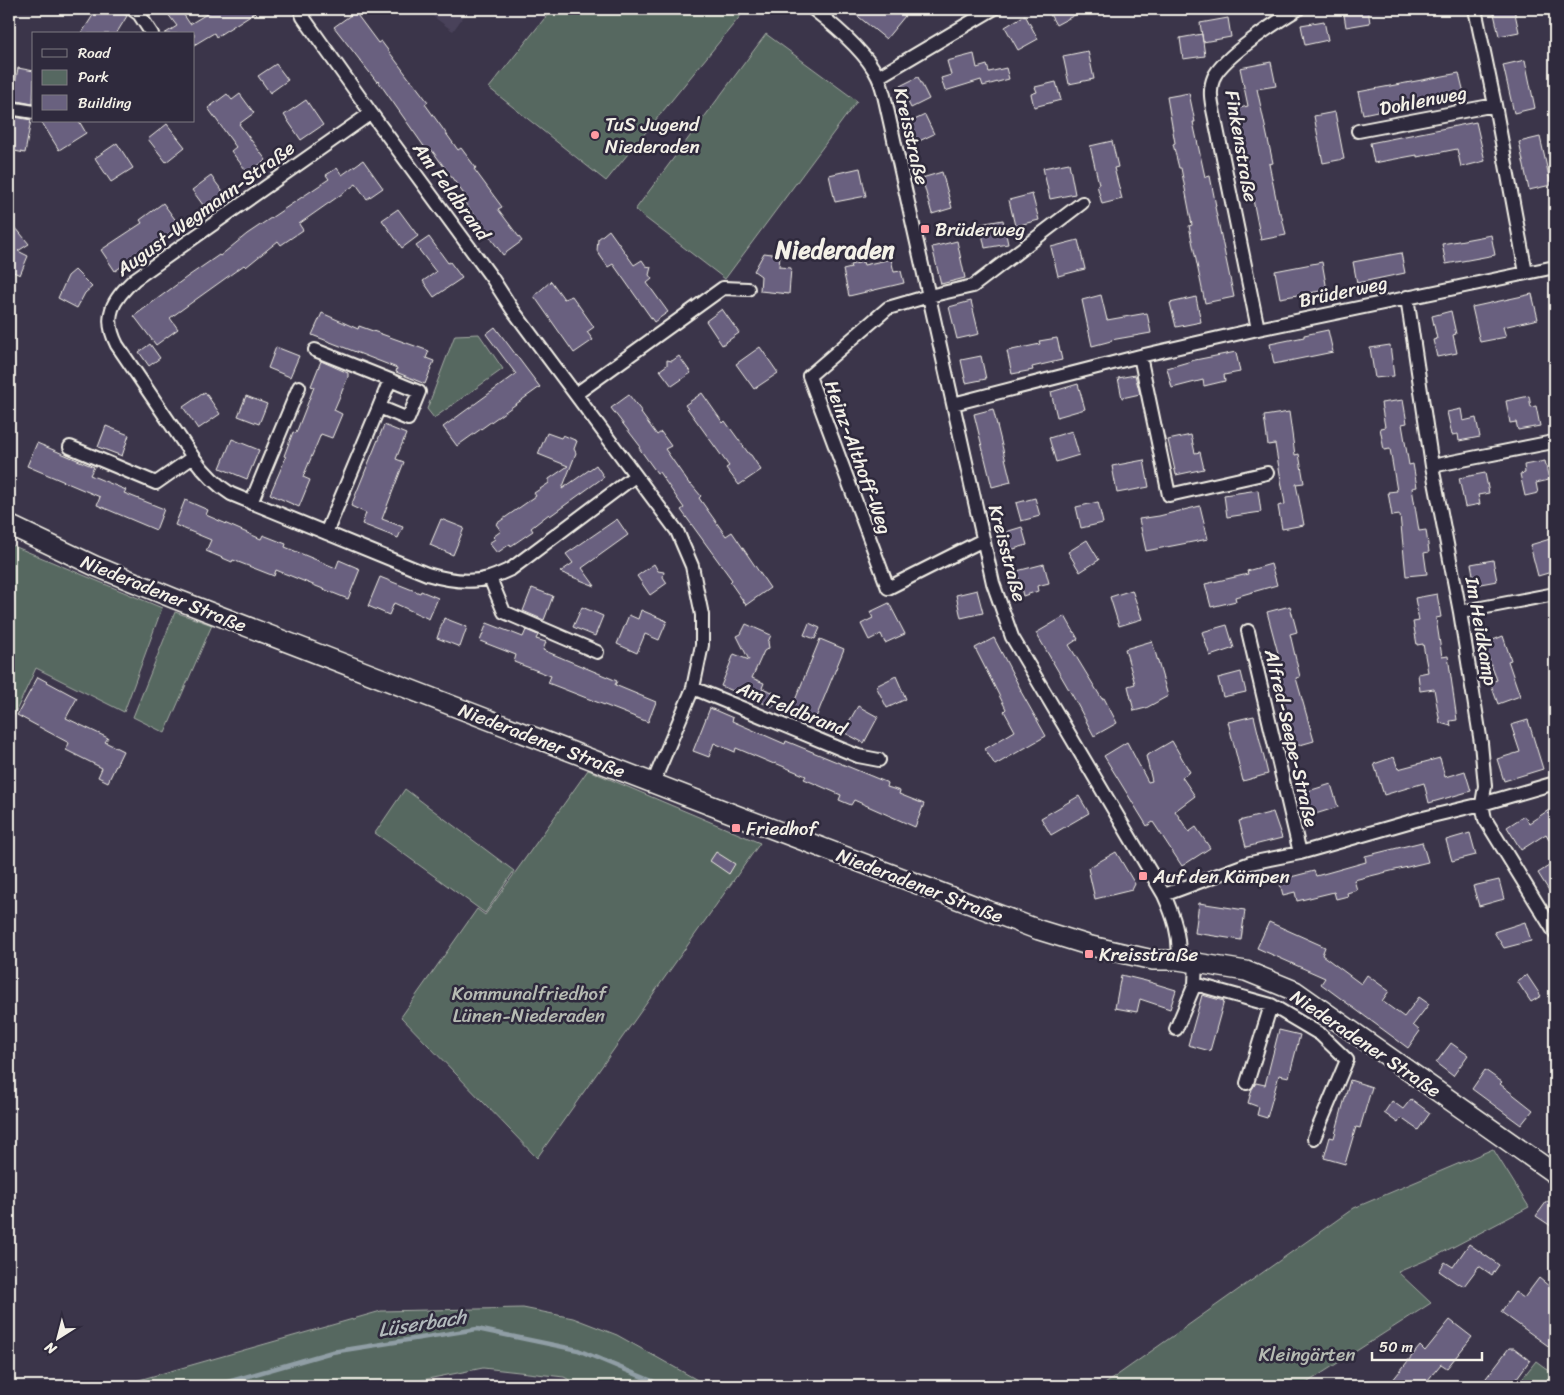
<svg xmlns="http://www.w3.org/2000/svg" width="1564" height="1395" font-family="Sriracha,sans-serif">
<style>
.built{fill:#49425a}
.green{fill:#566861;stroke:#a5aca4}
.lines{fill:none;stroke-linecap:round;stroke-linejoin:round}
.stream{stroke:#909ea5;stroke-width:4.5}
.building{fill:#69617f;stroke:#f4f1e8}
.street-casing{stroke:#f4f1e8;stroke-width:16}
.secondary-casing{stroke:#f4f1e8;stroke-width:22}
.street{stroke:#2f2a3d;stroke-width:12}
.secondary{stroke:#2f2a3d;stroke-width:19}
.poi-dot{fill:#ff9aa2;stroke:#2f2a3d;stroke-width:2}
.labels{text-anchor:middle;stroke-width:5;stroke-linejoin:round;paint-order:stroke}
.street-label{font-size:19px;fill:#f4f1e8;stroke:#2f2a3d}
.poi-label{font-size:19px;fill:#f4f1e8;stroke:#2f2a3d;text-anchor:start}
.park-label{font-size:19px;fill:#b5bab2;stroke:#2f2a3d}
.water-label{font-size:20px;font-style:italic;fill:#b2babc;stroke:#2f2a3d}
.district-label{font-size:24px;font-weight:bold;fill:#f4f1e8;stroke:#2f2a3d}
</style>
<rect width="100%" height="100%" fill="#3b354a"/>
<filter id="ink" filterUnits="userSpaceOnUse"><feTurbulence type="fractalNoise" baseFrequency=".02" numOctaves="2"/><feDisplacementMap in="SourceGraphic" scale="10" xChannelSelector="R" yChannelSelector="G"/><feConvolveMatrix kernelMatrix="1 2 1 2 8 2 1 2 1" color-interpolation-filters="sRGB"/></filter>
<g filter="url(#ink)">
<!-- built -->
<path class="built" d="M423 9H469L453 31Z"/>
<!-- green -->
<path class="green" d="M552 9H746L606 181 489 88Z
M766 34 857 101 725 279 635 210Z
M479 334 503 369 434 418 427 409 455 335Z
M9 544 162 608 124 712 36 668 9 726Z
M175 612 212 625 165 733 133 717Z
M588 770 760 843 537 1158 401 1017 477 909 485 915Z
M405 789 514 871 485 913 375 833Z
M1493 1149 1529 1207 1436 1256 1398 1272 1431 1303 1302 1386H1102L1354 1208Z
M523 1308 573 1318 617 1335 708 1386H581L564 1377 483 1368 392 1386H118L381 1311Z
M1536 1361 1555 1375V1386H1516Z"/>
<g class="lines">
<!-- stream -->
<path class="stream" d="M214 1386 332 1352 477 1329 578 1350 652 1381 660 1386"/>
</g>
<!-- building -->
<path class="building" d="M97 9H117L127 16 116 34H81Z
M164 9H180L190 24 215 9H260L216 37 214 33 194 45V34H164L177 26Z
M849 9H896L905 16 886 39Z
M1047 9H1086L1056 25Z
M1343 9H1368L1370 23 1346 27Z
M1493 9H1514L1519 32 1499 36Z
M355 12 378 43 381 41 411 81H412L428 102 425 104 458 150 461 148 476 168 474 169 502 207 498 209 522 241 503 255 462 199 466 197 431 149 428 152 378 81 377 82 334 27Z
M1025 15 1038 39 1018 50 1005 27Z
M1228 18 1231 37 1203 42 1200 23Z
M1324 21 1328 40 1305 45 1301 25Z
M1202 34 1205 56 1183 59 1180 38Z
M1088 51 1094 79 1069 84 1063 56Z
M974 54 977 68 987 65 989 72 1006 68 1009 79 983 86 981 80 945 91 941 78 951 75 947 61Z
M1525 60 1535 108 1514 113 1503 65Z
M1271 62 1276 86 1257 89 1273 163 1269 164 1279 213H1281L1286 235 1261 240 1235 109 1248 106 1240 68Z
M276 64 288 80 270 93 258 76Z
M18 68 34 71 33 104 12 100Z
M1459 73 1464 93 1363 114 1358 92Z
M918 77 929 99 911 108 900 86Z
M1056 82 1061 100 1034 107 1031 94 1037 92 1035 87Z
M1189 93 1195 122H1193L1205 177 1210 176 1216 206 1215 207 1234 297 1205 303 1189 226 1192 225 1181 168H1179L1173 144 1175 143 1167 97Z
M227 94 232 100 240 94 254 113 239 124 266 160 248 173 231 151 236 147 208 108Z
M306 100 323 125 301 140 284 115Z
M1335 112 1344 159 1323 163 1314 116Z
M925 115 934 134 915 143 906 124Z
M9 116 31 120 25 153 9 150Z
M41 121H79L86 133 59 150Z
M1476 122 1485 161 1461 167 1457 149 1417 157V155L1374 163 1370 143Z
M167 124 185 147 166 162 148 139Z
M1540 137 1551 185 1529 190 1519 142Z
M1112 141 1118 167 1114 168 1122 199 1102 204 1097 185 1099 184 1090 146Z
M117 143 133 168 111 182 95 158Z
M363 160 383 188 367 199 356 184 299 224 303 230 281 245 278 241 246 267 244 265 170 318 178 329 156 345 134 316 187 277 219 255 220 256 247 234 329 179 326 175 337 168 342 175Z
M1069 163 1075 194 1050 199 1043 168Z
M860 168 866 196 835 202 829 175Z
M942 172 952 208 932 214 922 178Z
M211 176 226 196 206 209 192 190Z
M1032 194 1039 220 1015 226 1009 200Z
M163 203 180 226 115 271 101 250 142 223 140 220Z
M398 209 418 236 402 248 382 220Z
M1003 220 1008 244 985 248 980 224Z
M16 228 29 244 18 251 28 256 20 275 9 270V234Z
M609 230 634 265 642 260 646 266 651 267 649 275 652 279 647 283 668 312 654 322 613 264 608 267 597 251 598 239Z
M1491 235 1495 255 1446 264 1442 244Z
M429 237 448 263 450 262 462 278 434 297 423 281 436 272 416 246Z
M1078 240 1085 269 1058 276 1051 247Z
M957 241 965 278 941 284 932 247Z
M764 253 780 255 779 267 791 268 789 294 760 291 761 276 754 271Z
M1401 253 1405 273 1357 283 1353 262Z
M891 259 894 272 901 271 904 283 849 296 843 270 851 268 850 265 863 262 864 265Z
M1322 262 1327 290 1280 298 1275 271Z
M75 270 92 287 85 293 77 308 58 298 68 276Z
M551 281 564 299 572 296 594 327 587 332 593 340 574 353 534 296Z
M1532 294 1538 319 1503 327 1506 337 1480 342 1472 307Z
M1101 295 1107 320 1147 313 1151 333 1111 340V341L1092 346 1082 300Z
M1196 297 1201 322 1176 327 1170 303Z
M971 301 979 334 957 339 949 307Z
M722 309 739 333 722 345 706 321Z
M1451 311 1456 334 1453 335 1457 353 1437 357 1433 340 1437 339 1432 316Z
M322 313 358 329 359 326 429 351 426 358 434 361 425 384 396 372 397 368 312 335Z
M495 327 540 387 457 446 443 427 516 374 486 334Z
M1328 330 1333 352 1274 364 1270 344 1304 337V335Z
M1057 338 1062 360 1032 367 1033 370 1012 374 1007 351 1040 344 1039 341Z
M150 344 160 358 149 366 139 352Z
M1390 345 1394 376 1375 378 1370 348Z
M276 347 299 356 290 377 268 368Z
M760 347 778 373 754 389 736 364Z
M1236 352 1240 372 1224 375 1225 381 1204 386 1203 380 1172 388 1167 368 1195 360Z
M679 356 691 373 672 386 660 370 667 365V360L672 361Z
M981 356 986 379 966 383 961 360Z
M321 361 348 373V377L334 410 342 414 332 438 321 434 303 477 310 480 299 507 270 494 286 457 284 456 293 432 296 433 314 387 311 386Z
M1135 375 1140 394 1122 398 1118 378Z
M1078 384 1085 409 1057 417 1051 392Z
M205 392 220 414 198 429 183 407Z
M702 393 723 423 725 421 749 454 751 455 761 470 739 485 726 468 729 466 685 405Z
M629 395 642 412 641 413 657 435 661 432 671 446 665 449 690 485 691 484 701 496 699 498 726 536 732 532 770 588 746 605 730 582 732 580 681 510 684 508 659 472 657 473 639 448 640 446 611 408Z
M246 396 267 404 259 424 238 416Z
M1529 396 1531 407 1536 406 1540 426 1518 430 1516 422 1510 423 1506 401Z
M1403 400 1407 423 1402 424 1409 465 1413 464 1417 487 1412 488 1419 531 1426 530 1429 552 1424 553 1427 574 1406 576 1400 515 1392 516 1388 492 1397 491 1390 449 1384 450 1380 428 1385 427 1381 403Z
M993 409 1011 482 992 487 974 414Z
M1461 409 1463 421 1476 418 1480 437 1459 441 1458 434 1452 435 1447 412Z
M1289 412 1295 455 1299 454 1304 483 1296 484 1304 525 1282 529 1278 506 1285 504 1275 444 1268 445 1264 416Z
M384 425 406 434 396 459 404 462 382 519 403 527 398 538 362 524 366 513 351 506Z
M106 426 129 435 122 456 98 447Z
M1072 431 1079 455 1056 462 1049 438Z
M547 433 561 438 563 435 577 441 574 449 576 453 562 489 596 465 604 477 550 516 549 514 531 528 533 531 511 546 510 544 497 553 489 543 495 539 493 537 501 531 496 524 536 496 534 493 549 483V479L568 466 538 454Z
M1191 435 1195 453 1200 452 1204 469 1176 475 1168 440Z
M232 439 259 450 247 479 220 468Z
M37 443 94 467 90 475 126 490 124 493 164 509 156 530 97 505 100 497 27 466Z
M1144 460 1149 487 1117 493 1112 466Z
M1545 461 1549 480 1536 483 1538 493 1525 496 1520 474 1525 473 1524 465Z
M1485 473 1489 493 1478 495 1480 504 1465 507 1459 478Z
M1258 490 1261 512 1227 517 1224 495Z
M1035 498 1040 516 1021 521 1016 503Z
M185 500 208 510 206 515 261 539 263 535 286 544 285 547 336 568 339 560 360 569 348 599 276 570 274 576 233 560 232 562 206 551 211 540 175 525Z
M1098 502 1103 523 1081 528 1076 507Z
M1200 506 1208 539 1146 551 1139 519 1159 516Z
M441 519 464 528 453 555 430 545Z
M617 519 628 535 582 568 595 586 560 572 573 563 566 554Z
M1022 527 1027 545 1007 551 1002 533Z
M1550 539 1553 549 1555 548V571L1538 576 1530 545Z
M1087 540 1099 560 1080 572 1068 552Z
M1493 560 1497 581 1475 585 1471 564Z
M654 564 658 571 664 572 663 577 667 583 650 595 637 576Z
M1044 564 1049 583 1037 586 1038 591 1023 596 1017 571Z
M1271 564 1277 585 1235 597 1236 601 1211 607 1205 584 1248 574 1247 571Z
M380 577 420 593 421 591 438 598 429 619 394 603 389 615 368 606Z
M532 588 553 596 544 620 523 611Z
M977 590 983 613 961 618 956 595Z
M1132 590 1142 619 1119 626 1110 597Z
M1437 594 1441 617 1436 618 1442 657 1448 656 1457 720 1450 721 1451 726 1440 723 1434 689 1420 691 1418 674 1428 672 1423 644 1417 645 1413 622 1419 621 1415 598Z
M889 603 905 634 885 643 881 634 869 640 861 624 873 618 870 612Z
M1290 606 1297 632 1290 634 1300 677 1296 678 1314 741 1293 747 1280 701 1284 700 1274 659 1279 657 1267 612Z
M582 607 603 616 595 636 573 627Z
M641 610 667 621 659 640 645 634 637 653 617 644 629 615 638 619Z
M1065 616 1078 639 1069 645 1102 699 1104 698 1117 723 1094 736 1075 700 1036 633Z
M444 618 467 627 460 647 437 638Z
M487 623 523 637 526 630 538 635 536 639 546 642 543 650 617 681 615 685 656 702 648 722 548 683 551 676 514 662 516 655 480 641Z
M809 623 820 628 815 639 804 635Z
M746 624 771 635 768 642 769 648 764 651 752 678 764 683 762 688 780 695 773 707 721 686 734 654 749 660 737 636 741 634Z
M1227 625 1234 648 1210 656 1202 632Z
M1503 636 1511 660 1508 661 1520 696 1498 704 1490 682 1497 680 1483 644Z
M994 638 1021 690H1020L1046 736 995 765 985 749 1015 731 1004 711 1006 709 975 648Z
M820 639 844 649 815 720 791 710Z
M1152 641 1168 696 1146 708 1134 711 1128 686 1135 684 1125 649Z
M1241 672 1246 692 1223 697 1218 678Z
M896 676 906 699 887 708 876 686Z
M38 677 77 698 66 718 108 738 105 742 123 751 108 782 98 777 102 768 66 750 69 743 17 715Z
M858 706 878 717 864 743 843 732Z
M710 708 733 718 732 721 785 744 786 741 888 783 887 787 900 791 899 794 924 804 915 827 854 800 851 805 839 800 841 795 804 779 806 776 775 763 774 764 736 748 735 752 714 743 709 757 693 751Z
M1254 716 1268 774 1243 781 1228 722Z
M1528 720 1543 769 1504 781 1497 759 1520 752 1511 725Z
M1172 741 1190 772 1182 777 1195 796 1175 811 1189 832 1196 827 1210 848 1182 866 1153 822 1147 826 1104 756 1127 742 1148 782 1152 781 1146 756Z
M1394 757 1398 769 1440 758 1445 777 1465 771 1471 791 1429 803 1424 783 1384 795 1374 764Z
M1331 784 1338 807 1312 815 1305 792Z
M1079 796 1089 813 1051 835 1041 818Z
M1555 806V849L1546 834 1521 850 1507 827 1524 816 1529 823Z
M1273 812 1282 838 1246 847 1239 821Z
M1470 833 1476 855 1452 861 1446 840Z
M1422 842 1428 862 1354 880 1357 890 1347 893 1348 896 1336 899 1334 892 1297 901 1295 892 1283 895 1279 880 1314 871 1316 876 1366 862 1365 856Z
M716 852 735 864 729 874 710 861Z
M1116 852 1135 884 1132 890 1095 899 1088 868Z
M1555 862V900L1538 873Z
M1499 880 1504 899 1479 906 1473 886Z
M1199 903 1245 910 1241 940 1195 933Z
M1269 922 1325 947 1322 955 1361 984 1367 975 1389 991 1382 1001 1404 1017 1419 997 1429 1004 1413 1025 1420 1031 1408 1048 1321 984 1325 978 1257 948Z
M1525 922 1531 941 1504 948 1494 932Z
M1121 975 1146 981 1176 990 1170 1009 1140 999 1137 1012 1115 1008Z
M1527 975 1541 996 1531 1002 1517 981Z
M1202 995 1224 1001 1210 1051 1188 1045Z
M1279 1030 1300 1035 1289 1077 1279 1075 1267 1118 1257 1115 1259 1107 1248 1103 1252 1089 1256 1083 1265 1085Z
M1451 1043 1468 1055 1453 1076 1436 1063Z
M1485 1070 1502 1082 1500 1084 1533 1110 1521 1125 1472 1089Z
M1350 1080 1372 1087 1360 1128 1356 1127 1345 1164 1324 1158 1330 1137 1334 1138Z
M1411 1099 1430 1113 1418 1130 1401 1118 1398 1123 1384 1113 1392 1101 1403 1109Z
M1547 1201 1555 1206V1219L1551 1226 1536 1216Z
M1469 1244 1499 1265 1492 1275 1479 1266 1464 1286 1459 1283 1458 1284 1439 1271 1445 1262 1453 1267Z
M1539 1278 1555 1291V1342L1551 1348 1501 1312 1515 1292 1524 1298Z
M1450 1320 1472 1337 1447 1368 1441 1364 1423 1386H1388L1420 1346 1425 1351Z
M1509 1348H1514L1530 1360 1511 1386H1480Z"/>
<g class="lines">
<defs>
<path id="street" d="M132 9 139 14 152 34
M300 9 303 17 371 113 492 278 512 309 677 531 692 566 702 615V645L693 688 653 783
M813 9C835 26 866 52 878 77 882 85 884 95 886 104L993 583 1012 637 1164 895C1173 915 1181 937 1178 960
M1475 9 1495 105 1526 273
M878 77 993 9
M9 108 34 112
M371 113 135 279C113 299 102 316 117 345L193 457C204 472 215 484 231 494L427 574C447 580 468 584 489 578 496 576 504 572 511 569L635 476
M1358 131 1495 105
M1407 297 1432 466 1460 612 1481 743 1485 786 1482 804 1485 819 1555 933
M1258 329 1215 119C1212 104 1208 91 1214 77 1223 57 1279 20 1298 9
M315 350 390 380 379 407 408 419 419 392 390 380
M1140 356 1169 495 1267 473
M576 394 723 288 748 289
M953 404 1140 356 1258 329 1555 267
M70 447 156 483 193 457
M1432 466 1553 442
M251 503 299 387
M326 533 379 407
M983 540 888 588 809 376 888 308 929 296 973 286 1082 203
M490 578 504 612 597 652
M1460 612 1555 594
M1248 631 1300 853
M693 688 858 756 879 760
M1164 895 1250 863 1300 853 1419 819 1482 804 1555 783
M1195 984 1271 1005 1247 1083
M1271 1005 1320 1034 1347 1060 1314 1138
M1176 1029 1195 984 1196 962"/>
<path id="secondary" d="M9 525 95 566 173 598 741 817 1039 930 1091 946 1153 960H1178L1246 971 1295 991 1555 1174"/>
</defs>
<!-- street casing -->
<use href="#street" class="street-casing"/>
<!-- secondary casing -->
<use href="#secondary" class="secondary-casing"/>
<!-- street -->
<use href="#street" class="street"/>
<!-- secondary -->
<use href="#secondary" class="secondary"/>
</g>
</g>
<!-- markers -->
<g class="poi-dot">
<circle cx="595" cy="135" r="5"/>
<rect x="920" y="224" width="10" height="10" rx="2.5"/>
<rect x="731" y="823" width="10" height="10" rx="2.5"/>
<rect x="1138" y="871" width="10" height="10" rx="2.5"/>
<rect x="1084" y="949" width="10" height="10" rx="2.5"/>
</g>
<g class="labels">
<!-- street labels -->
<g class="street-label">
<text transform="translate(1423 100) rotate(-11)" y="7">Dohlenweg</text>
<text transform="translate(912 136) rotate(77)" y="7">Kreisstraße</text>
<text transform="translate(1242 146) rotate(80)" y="7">Finkenstraße</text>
<text transform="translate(452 191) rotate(54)" y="7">Am Feldbrand</text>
<text transform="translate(205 208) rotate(-36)" y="7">August-Wegmann-Straße</text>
<text transform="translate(1343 291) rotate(-12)" y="7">Brüderweg</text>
<text transform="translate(859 457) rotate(70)" y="7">Heinz-Althoff-Weg</text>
<text transform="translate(1008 553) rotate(75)" y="7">Kreisstraße</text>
<text transform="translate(164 593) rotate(22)" y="7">Niederadener Straße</text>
<text transform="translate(1482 631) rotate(80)" y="7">Im Heidkamp</text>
<text transform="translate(792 708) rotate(22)" y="7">Am Feldbrand</text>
<text transform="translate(1292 738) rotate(77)" y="7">Alfred-Seepe-Straße</text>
<text transform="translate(542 740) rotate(21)" y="7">Niederadener Straße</text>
<text transform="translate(920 885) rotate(21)" y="7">Niederadener Straße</text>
<text transform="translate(1366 1043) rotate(34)" y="7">Niederadener Straße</text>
</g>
<!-- poi labels -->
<g class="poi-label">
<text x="605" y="131">TuS Jugend<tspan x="605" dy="22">Niederaden</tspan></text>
<text x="935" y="236">Brüderweg</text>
<text x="746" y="835">Friedhof</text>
<text x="1153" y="883">Auf den Kämpen</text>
<text x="1099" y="961">Kreisstraße</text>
</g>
<!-- park labels -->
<g class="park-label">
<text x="529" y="1000">Kommunalfriedhof<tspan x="529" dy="22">Lünen-Niederaden</tspan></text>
<text x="1307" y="1361">Kleingärten</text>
</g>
<!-- water labels -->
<g class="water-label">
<text transform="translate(422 1323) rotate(-9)" y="7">Lüserbach</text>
</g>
<!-- district labels -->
<g class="district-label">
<text x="835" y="258">Niederaden</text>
</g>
</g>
<!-- margin -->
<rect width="1564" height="1395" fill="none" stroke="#2f2a3d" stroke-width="30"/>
<rect x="15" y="15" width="1534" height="1365" fill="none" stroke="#f4f1e8" stroke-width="2" filter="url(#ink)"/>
<!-- legend -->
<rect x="32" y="32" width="162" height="90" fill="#2f2a3d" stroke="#7e7a81"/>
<rect x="42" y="49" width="25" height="8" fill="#2f2a3d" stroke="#7e7a81"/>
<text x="78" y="58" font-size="15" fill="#f4f1e8">Road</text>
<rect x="42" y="70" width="25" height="15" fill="#566861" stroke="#7e7a81"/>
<text x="78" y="82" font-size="15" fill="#f4f1e8">Park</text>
<rect x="42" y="95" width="25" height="15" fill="#69617f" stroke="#7e7a81"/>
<text x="78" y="108" font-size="15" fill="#f4f1e8">Building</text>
<!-- north arrow -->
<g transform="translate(58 1338) rotate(216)" stroke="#2f2a3d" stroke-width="4" paint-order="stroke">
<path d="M0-4L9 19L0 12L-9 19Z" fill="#f4f1e8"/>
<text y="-8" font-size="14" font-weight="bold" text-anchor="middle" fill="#f4f1e8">N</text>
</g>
<!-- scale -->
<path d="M1372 1352v8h110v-8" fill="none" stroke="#f4f1e8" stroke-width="2.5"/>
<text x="1379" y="1352" font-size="15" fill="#f4f1e8" stroke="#2f2a3d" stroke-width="4" paint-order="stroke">50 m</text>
</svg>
